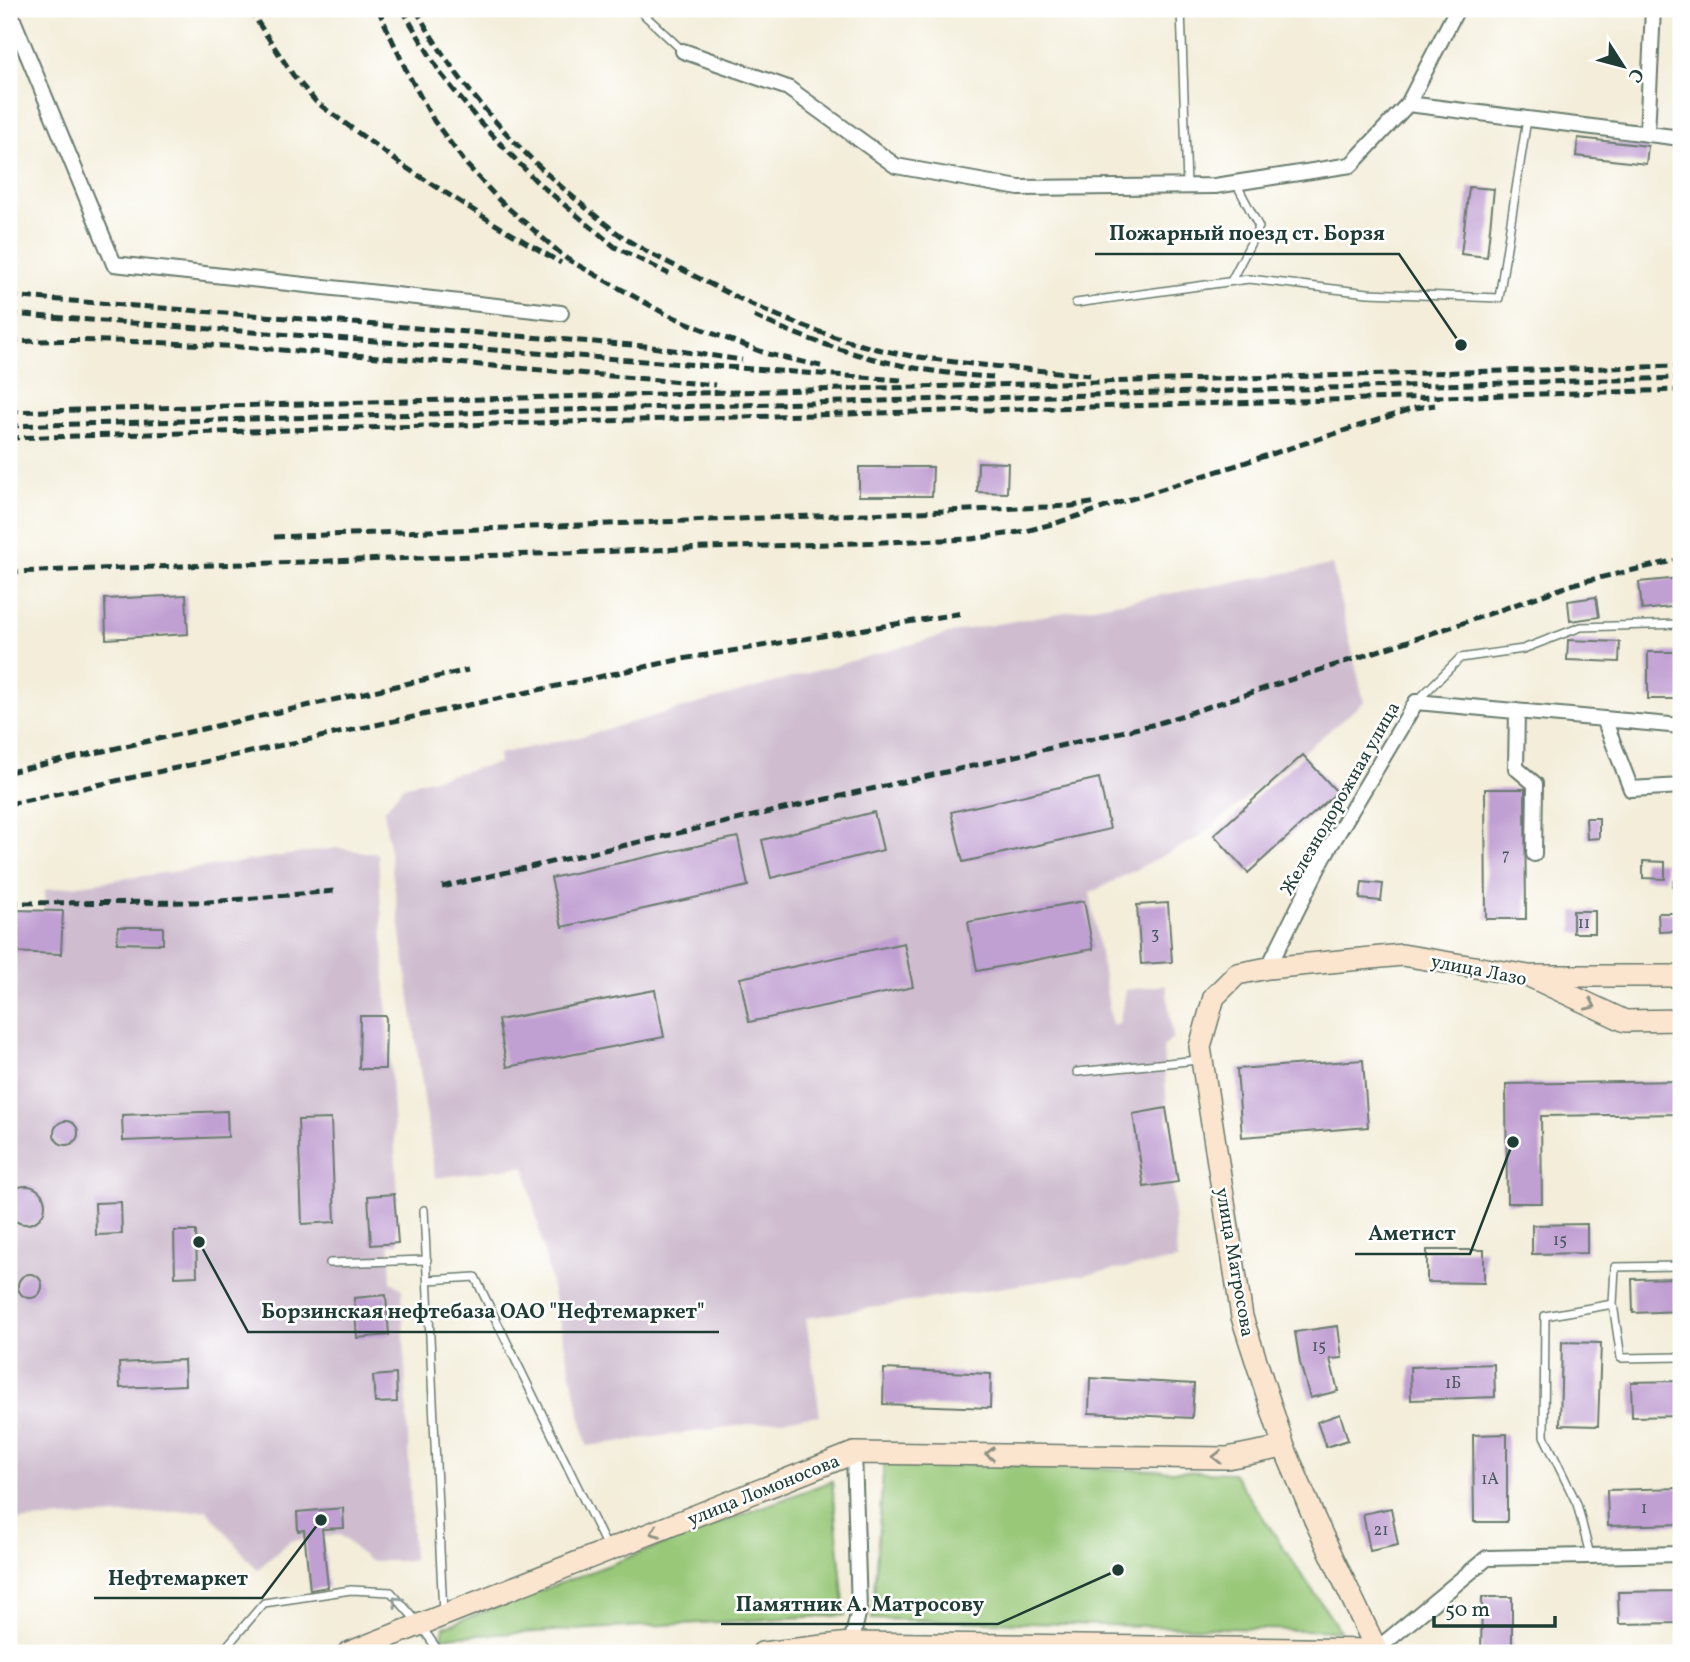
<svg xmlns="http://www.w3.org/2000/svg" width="1690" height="1662" font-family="Vollkorn,serif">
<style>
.industrial{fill:#cfbdcf}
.green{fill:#98c878;stroke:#5c8256;stroke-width:2}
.building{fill:#c09fd2}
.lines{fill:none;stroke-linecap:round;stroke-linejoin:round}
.lane-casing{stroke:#697b6e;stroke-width:10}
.street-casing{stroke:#697b6e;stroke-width:18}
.secondary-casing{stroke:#697b6e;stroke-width:24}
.lane{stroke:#fff;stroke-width:7}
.street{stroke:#fff;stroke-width:14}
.secondary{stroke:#fbe5cf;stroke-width:21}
.rail{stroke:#1f3d34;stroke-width:5;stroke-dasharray:10 5;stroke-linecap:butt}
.oneway{stroke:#8d9182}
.oneway2{stroke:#8f9e9a}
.labels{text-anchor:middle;stroke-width:5;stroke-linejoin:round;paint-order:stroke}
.number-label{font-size:16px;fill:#47565c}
.street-label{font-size:19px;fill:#1f3d34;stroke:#fff}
.leader{fill:none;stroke:#1f3d34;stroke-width:2.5}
.callout-dot{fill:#1f3d34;stroke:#fff;stroke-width:2.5}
.callout-label{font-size:21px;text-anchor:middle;font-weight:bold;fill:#1f3d34;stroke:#fff;stroke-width:5;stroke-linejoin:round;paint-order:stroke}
</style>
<rect width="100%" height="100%" fill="#fff"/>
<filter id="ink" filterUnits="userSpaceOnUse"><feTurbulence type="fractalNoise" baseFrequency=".0143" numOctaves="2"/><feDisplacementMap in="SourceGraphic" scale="14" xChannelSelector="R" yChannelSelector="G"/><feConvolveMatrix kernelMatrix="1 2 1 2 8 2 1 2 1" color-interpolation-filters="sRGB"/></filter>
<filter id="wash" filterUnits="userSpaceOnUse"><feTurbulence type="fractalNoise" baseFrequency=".00686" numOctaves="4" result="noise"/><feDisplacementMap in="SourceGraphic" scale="28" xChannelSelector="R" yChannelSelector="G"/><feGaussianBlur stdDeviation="1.57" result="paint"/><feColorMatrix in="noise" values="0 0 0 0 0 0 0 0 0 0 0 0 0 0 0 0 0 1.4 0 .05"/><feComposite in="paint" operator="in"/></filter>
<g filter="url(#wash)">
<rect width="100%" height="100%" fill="#f3edd9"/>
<!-- industrial -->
<path class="industrial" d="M1332 565 1364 702 1198 838 1090 893 1112 1025 1119 1024 1126 990 1166 985 1173 1038 1163 1047 1177 1260 806 1318 820 1415 587 1446 525 1166 435 1178 384 811 403 786 499 763 498 754 579 737 963 630Z
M337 848 378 854 398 1199 388 1203 391 1282 402 1289 413 1561H369L340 1535 290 1541 257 1570 207 1510 9 1521V917L44 914 45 890Z"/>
<!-- green -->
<path class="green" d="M884 1461 1233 1473 1340 1631 872 1619Z
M832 1481 845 1615 442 1637 444 1627Z"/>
<g id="blocks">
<!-- building -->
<path class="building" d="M1578 138 1648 146 1646 164 1576 156Z
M1469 187 1494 189 1487 257 1461 254Z
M978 462 1008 463 1007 493 977 492Z
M859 467H933L932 496H859Z
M1681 578V606L1642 610 1639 582Z
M186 595 188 634 106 639 105 599Z
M1596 597 1599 617 1570 621 1568 601Z
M1568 640 1620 642 1619 662 1567 660Z
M1648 652H1681V699H1648Z
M1303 755 1337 792 1248 873 1214 835Z
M1099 778 1110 829 963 862 951 812Z
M1485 789H1525L1526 919H1486Z
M874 812 883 850 771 878 762 840Z
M1586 818H1599V838L1587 839Z
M738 837 748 886 562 927 551 878Z
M1643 861 1665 862V879L1643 878Z
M1362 882 1383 884 1381 901 1360 899Z
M1084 901 1093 949 977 971 968 922Z
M1168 903 1172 962 1141 964 1137 905Z
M9 910 63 911 61 954 9 952Z
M1573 911H1595V933H1573Z
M1658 913H1681V931L1659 932Z
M118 927H163V944L117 943Z
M904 943 913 987 749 1022 740 978Z
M655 990 664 1037 507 1067 498 1020Z
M360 1016H386L385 1069H359Z
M1363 1060 1368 1127 1242 1137 1237 1069Z
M1681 1081V1114L1541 1116 1542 1203H1507L1506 1084Z
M1166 1108 1178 1182 1144 1187 1133 1114Z
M227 1111 228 1137 123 1141 122 1115Z
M331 1119 335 1222 302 1224 298 1120Z
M54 1133a12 12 0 1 1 24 0a12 12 0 1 1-24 0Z
M7 1205a19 19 0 1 1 38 0a19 19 0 1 1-38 0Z
M394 1194 398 1243 371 1245 368 1196Z
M121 1202 122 1234 96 1235 95 1203Z
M1587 1224V1253L1532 1254V1225Z
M174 1231H196L197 1276 175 1277Z
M1427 1250H1484V1283L1427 1282Z
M18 1286a12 12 0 1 1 24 0a12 12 0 1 1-24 0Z
M1681 1278V1311L1633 1313 1632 1279Z
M386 1295 389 1335 357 1338 354 1298Z
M1338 1326 1342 1358 1330 1359 1338 1391 1310 1398 1300 1363 1295 1332Z
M1562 1342 1601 1343 1598 1426 1560 1425Z
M184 1360 185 1385 120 1388 119 1363Z
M1494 1364 1495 1397 1411 1400 1410 1367Z
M884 1369 991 1374 990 1408 883 1404Z
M396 1374 397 1402 375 1403 373 1376Z
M1090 1378 1194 1384 1192 1418 1089 1413Z
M1681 1381V1416L1632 1417 1631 1382Z
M1340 1414 1348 1440 1326 1447 1317 1422Z
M1507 1434V1522H1474L1473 1435Z
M1681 1488V1524L1608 1526 1607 1490Z
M343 1508 344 1528 322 1529 328 1587 310 1590 304 1530 298 1531 297 1512Z
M1391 1508 1398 1545 1370 1551 1363 1514Z
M1681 1591V1623L1619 1624 1618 1592Z
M1482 1597H1512V1653H1481Z"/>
</g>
</g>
<g filter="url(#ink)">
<use href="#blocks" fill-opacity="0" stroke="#697b6e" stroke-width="2"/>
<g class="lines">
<defs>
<path id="lane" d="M638 9 683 51
M1181 9 1187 186
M1231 281 1259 227 1236 183
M1076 303 1249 279 1368 293 1499 298 1527 119
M1416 702 1460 658 1523 649 1581 627 1681 624
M1077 1072 1198 1060
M424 1210 443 1613
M330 1263 427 1260
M428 1280 475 1277 607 1547
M1613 1304 1615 1267 1681 1266
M1590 1555 1577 1504 1544 1436 1545 1316 1613 1304 1621 1358 1681 1357
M221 1653 264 1603 351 1590 391 1592 421 1626 440 1653"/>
<path id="street" d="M9 10 114 264 561 313
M683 51 788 88 896 166 1019 188 1215 186 1351 165 1408 104 1457 9
M1408 104 1681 138
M1647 134 1653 9
M1517 711 1516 768 1535 784 1534 854
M1604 719 1681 726
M1681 885V889
M1268 968 1323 858 1416 702 1604 719 1631 789 1681 786
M850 1648 859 1610 854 1453
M1376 1650 1487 1558 1681 1554"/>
<path id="secondary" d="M1534 976H1681
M348 1653 854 1453 1227 1458 1284 1447
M762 1653 850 1643 1376 1650
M1378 1653 1315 1520 1284 1447 1242 1317 1200 1047 1214 997 1237 974 1268 968 1402 955 1529 976 1625 1021 1681 1020"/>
</defs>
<!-- lane casing -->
<use href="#lane" class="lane-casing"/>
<!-- street casing -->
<use href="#street" class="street-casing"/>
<!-- secondary casing -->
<use href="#secondary" class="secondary-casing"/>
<!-- lane -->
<use href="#lane" class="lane"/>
<!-- street -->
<use href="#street" class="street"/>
<!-- secondary -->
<use href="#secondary" class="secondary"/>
<!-- rail -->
<path class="rail" d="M249 9 293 75 316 102 402 165 495 224 561 263
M378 9 407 72 434 121 467 165 499 200 567 259 662 312 709 332 768 354 825 367
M402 9 441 74 477 119 536 181 615 247 669 274
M416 9C463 98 540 174 620 235 640 249 663 260 685 271 753 307 825 340 901 354 964 365 1027 369 1090 375
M9 296 645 346 742 360
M9 314 901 380
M754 316C829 351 911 373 993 377
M9 342C119 337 228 346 338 354 464 363 589 374 715 385
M9 412 1681 366
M9 426 1681 378
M9 438 1681 390
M274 537 1072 506 1097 502
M9 572 972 539 1026 531 1056 523 1415 408 1435 405
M9 772 468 670
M9 804 682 659 963 613
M442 887 1156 724 1460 624 1577 583 1681 559
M9 903 209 902 334 891"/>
</g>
<!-- one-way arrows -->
<defs><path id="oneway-chevron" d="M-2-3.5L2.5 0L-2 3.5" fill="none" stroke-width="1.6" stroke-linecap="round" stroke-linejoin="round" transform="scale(1.75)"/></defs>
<g class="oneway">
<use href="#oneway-chevron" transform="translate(1591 1005) rotate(25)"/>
<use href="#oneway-chevron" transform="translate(990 1454) rotate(-179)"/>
<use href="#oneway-chevron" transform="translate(1217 1457) rotate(180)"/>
<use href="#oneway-chevron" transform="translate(655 1532) rotate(158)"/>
</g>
<use class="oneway2" href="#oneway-chevron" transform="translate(397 1601) rotate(-136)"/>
</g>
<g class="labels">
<!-- number labels -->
<g class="number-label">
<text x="1506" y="860">7</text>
<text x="1584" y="928">11</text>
<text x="1155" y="939">3</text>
<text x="1560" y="1245">15</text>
<text x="1319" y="1351">15</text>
<text x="1453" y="1388">1Б</text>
<text x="1490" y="1484">1А</text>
<text x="1644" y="1513">1</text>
<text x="1381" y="1535">21</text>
</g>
<!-- street labels -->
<g class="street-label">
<text transform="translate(1339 798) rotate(-60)" y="7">Железнодорожная улица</text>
<text transform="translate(1479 969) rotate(11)" y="7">улица Лазо</text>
<text transform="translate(1236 1262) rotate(80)" y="7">улица Матросова</text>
<text transform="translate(763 1489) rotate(-22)" y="7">улица Ломоносова</text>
</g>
</g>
<!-- callouts -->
<path class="leader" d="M1461 345L1399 254H1095M1513 1142L1470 1254H1355M199 1242L248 1332H719M321 1520L262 1598H94M1118 1570L998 1624H721"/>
<g class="callout-dot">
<circle cx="1461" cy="345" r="7"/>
<circle cx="1513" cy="1142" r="7"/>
<circle cx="199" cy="1242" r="7"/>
<circle cx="321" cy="1520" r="7"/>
<circle cx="1118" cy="1570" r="7"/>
</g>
<g class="callout-label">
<text x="1247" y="240">Пожарный поезд ст. Борзя</text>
<text x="1412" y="1240">Аметист</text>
<text x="483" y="1318">Борзинская нефтебаза ОАО "Нефтемаркет"</text>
<text x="178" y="1585">Нефтемаркет</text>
<text x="860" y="1611">Памятник А. Матросову</text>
</g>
<!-- margin -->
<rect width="1690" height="1662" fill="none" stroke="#fff" stroke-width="35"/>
<!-- north arrow -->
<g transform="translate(1623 66) rotate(126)" stroke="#ffffff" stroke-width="5" paint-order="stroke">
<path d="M0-5L12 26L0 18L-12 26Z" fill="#1f3d34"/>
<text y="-10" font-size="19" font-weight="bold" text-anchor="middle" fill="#1f3d34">С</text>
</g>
<!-- scale -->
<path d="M1434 1616v10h121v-10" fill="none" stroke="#1f3d34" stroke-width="3.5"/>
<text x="1445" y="1616" font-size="21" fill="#1f3d34" stroke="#ffffff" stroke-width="5" paint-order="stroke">50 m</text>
</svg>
